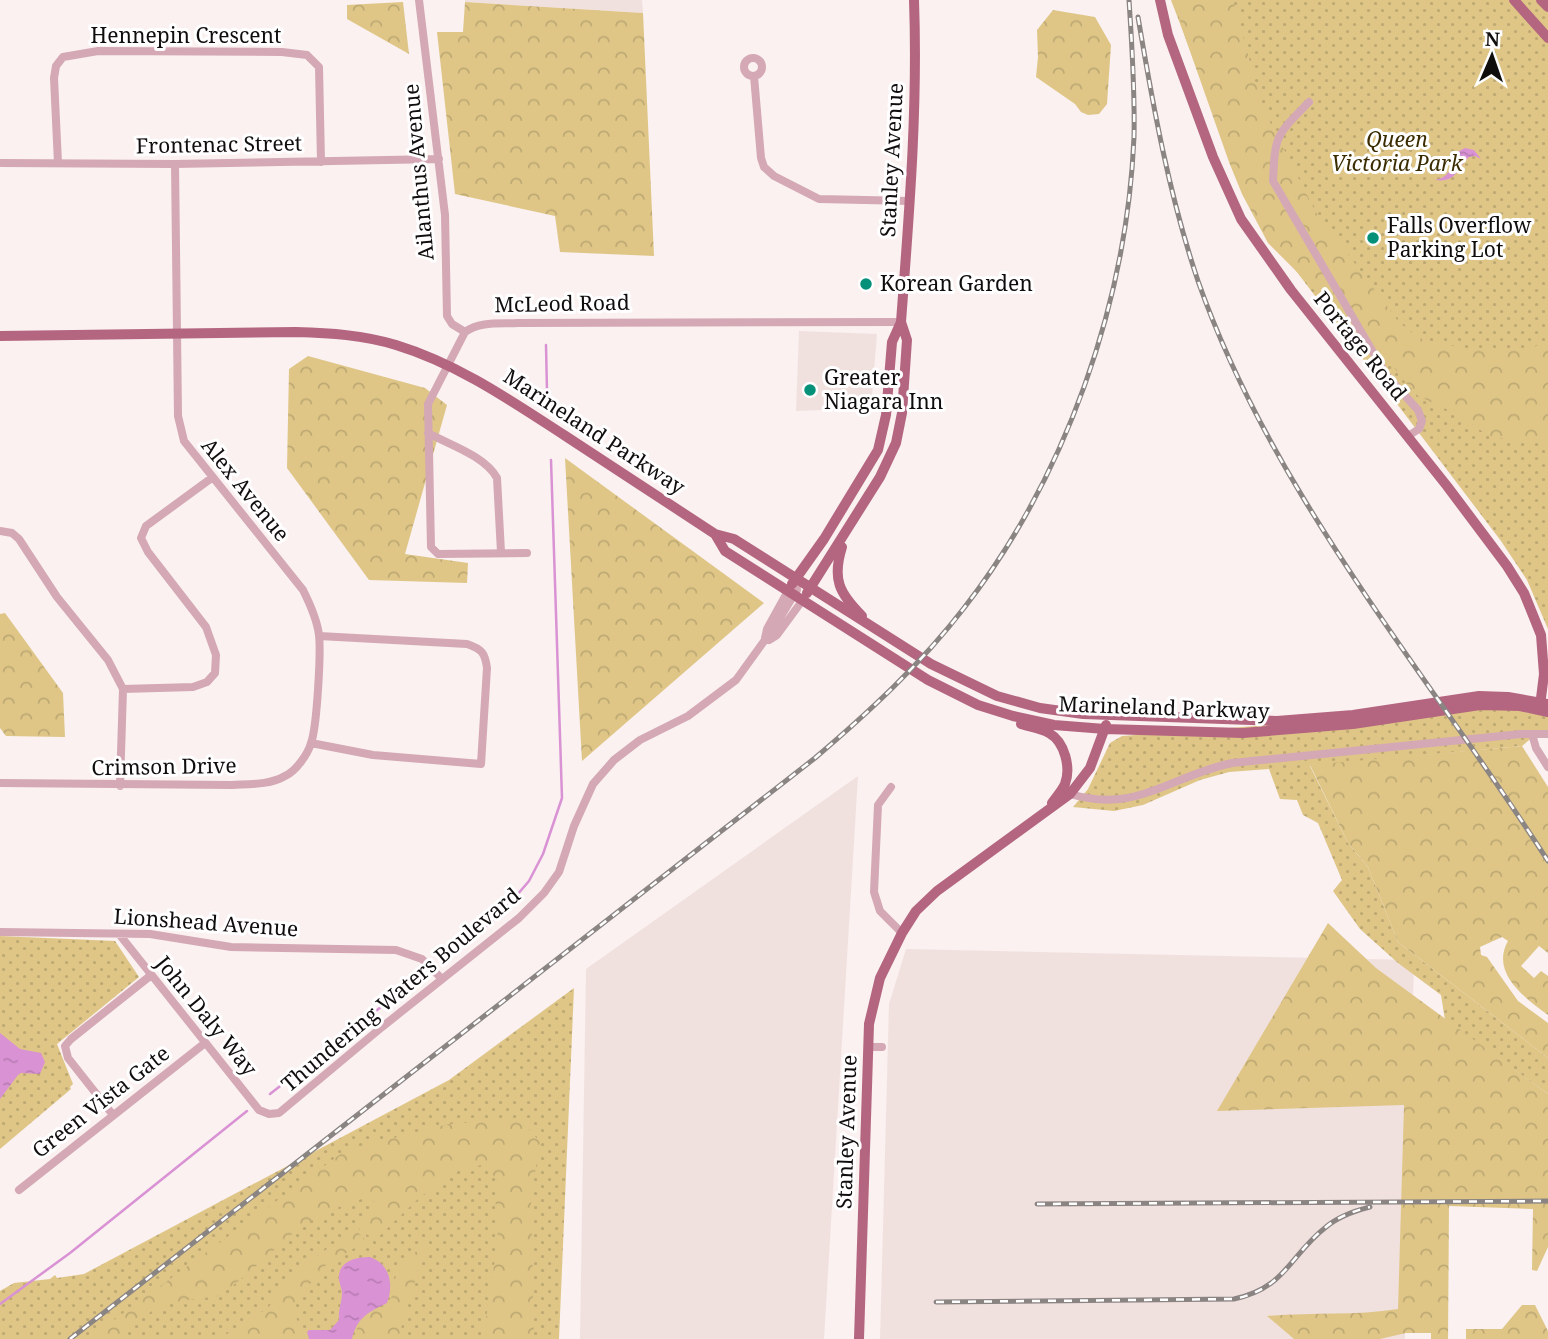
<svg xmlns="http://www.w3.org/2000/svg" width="1548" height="1339" font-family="'Noto Serif',serif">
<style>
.built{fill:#f1e1de}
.green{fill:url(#green-dots)}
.forest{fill:url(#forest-crowns)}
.water{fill:url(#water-ripples)}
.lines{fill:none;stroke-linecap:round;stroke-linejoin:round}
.stream{stroke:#d992d4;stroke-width:2.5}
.minor{stroke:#d4a8b5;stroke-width:8}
.major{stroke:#b46680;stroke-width:10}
.rail-casing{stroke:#8a8483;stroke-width:5}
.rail{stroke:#fff;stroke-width:2.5;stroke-dasharray:8;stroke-linecap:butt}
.poi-dot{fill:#05907a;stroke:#fff;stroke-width:2.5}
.labels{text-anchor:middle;stroke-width:6;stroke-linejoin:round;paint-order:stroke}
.street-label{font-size:21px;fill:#100e0d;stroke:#fff}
.park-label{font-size:21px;font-style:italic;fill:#3a2b00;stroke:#fff}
.poi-label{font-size:21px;fill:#100e0d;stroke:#fff;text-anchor:start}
</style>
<defs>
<pattern id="green-dots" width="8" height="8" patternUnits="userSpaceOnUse" patternTransform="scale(1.75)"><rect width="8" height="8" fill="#dfc687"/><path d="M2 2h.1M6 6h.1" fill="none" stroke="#bea973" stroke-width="1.8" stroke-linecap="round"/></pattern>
<pattern id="forest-crowns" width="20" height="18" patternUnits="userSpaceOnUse" patternTransform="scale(1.75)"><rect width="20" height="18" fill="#dfc687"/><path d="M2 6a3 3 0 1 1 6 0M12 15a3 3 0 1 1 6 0" fill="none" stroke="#bea973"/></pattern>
<pattern id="water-ripples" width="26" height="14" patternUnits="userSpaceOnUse" patternTransform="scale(1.75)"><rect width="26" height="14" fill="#d992d4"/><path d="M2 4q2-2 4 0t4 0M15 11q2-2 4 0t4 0" fill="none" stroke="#b97db5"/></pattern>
</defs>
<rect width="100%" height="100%" fill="#faf1f0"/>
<!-- built -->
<path class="built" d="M465 0H642L643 13 465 2Z
M799 331 877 334 871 408 796 411Z
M858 776 824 1339H580L586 969Z
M906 949 1414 960 1405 1339H880L889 1004Z"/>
<!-- green -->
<path class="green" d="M1171 0H1548V629L1527 580 1501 541 1262 226 1221 132Z
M1482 709 1514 710 1548 716V733L1540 731 1522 746 1310 766 1348 843 1368 867 1398 942 1548 1058V1094L1445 1020 1441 995 1398 963 1360 929 1333 891 1342 880 1318 823 1303 815 1297 800 1280 799 1269 769 1229 772 1200 780 1143 805 1114 811 1073 807 1088 789 1110 743 1122 736Z
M0 936 115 941 139 977 57 1044 73 1084 70 1087 71 1089 0 1149Z
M574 988 559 1339H0V1291L14 1283 50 1279 55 1275 57 1278 84 1274 449 1080Z"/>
<!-- forest -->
<path class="forest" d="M1174 0H1233L1262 106 1311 203 1323 225 1338 241 1398 321 1416 336 1429 342 1491 352 1531 349 1548 339V441L1492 438 1457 414 1418 396 1399 375 1390 360 1374 349 1362 346 1325 300 1268 243 1242 194 1229 162 1185 37Z
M403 2 409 54 347 19V5Z
M465 2 643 13 654 256 560 252 555 216 455 194 437 32H463Z
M1053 10 1095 17 1111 45 1107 104 1099 114 1088 115 1081 112 1075 104 1036 77 1038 57 1037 30Z
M308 356 425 388 447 405 405 554 468 563 467 583 369 580 287 468 289 369Z
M565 458 764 603 582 761Z
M5 613 63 693 65 737 6 736 0 728V614Z
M1522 746 1548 787V953L1539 946 1521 966 1534 978 1541 971 1548 976V1015C1525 998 1490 973 1508 941L1502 937 1480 947 1481 955 1487 957 1518 1001 1548 1023V1058L1398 942 1368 867 1348 843 1310 765Z
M1328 923 1376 968 1548 1094V1247L1537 1271 1532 1270 1533 1209 1449 1206 1448 1339H1431V1333H1406L1380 1339H1294L1267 1316C1311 1312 1355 1316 1398 1309L1404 1105 1217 1111Z
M520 1119 540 1142 531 1198 534 1339H483L498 1239 495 1208 499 1181 483 1165 462 1168 420 1197 375 1240 358 1228 374 1202 370 1196 331 1210 300 1227 240 1280 219 1296 180 1301 153 1310 115 1339H88L346 1150 449 1124Z
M355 1229 366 1241 323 1267 291 1309 308 1339H219L268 1308 293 1273Z
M423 1243 429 1245 418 1271 398 1339H354C359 1315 371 1313 390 1304L396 1275Z
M1522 1305H1535L1548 1331V1339H1466V1329H1502Z"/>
<!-- water -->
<path class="water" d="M1465 148 1474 150 1481 159 1475 156 1469 157C1457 168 1457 183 1435 180 1452 177 1450 166 1455 153Z
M0 1033 20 1049 41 1053 45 1062 40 1074 21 1073 18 1075 0 1099Z
M370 1257C390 1264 394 1285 387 1303 369 1312 357 1317 352 1339H309L307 1332 309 1330H330L339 1320C338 1310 342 1302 342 1292 341 1286 338 1280 339 1275 341 1260 358 1257 370 1257Z"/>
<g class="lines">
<!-- stream -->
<path class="stream" d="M546 345 547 392
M444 959 499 916 529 881 543 854 562 798 551 460
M270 1094 423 974
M0 1304 70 1253 247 1111"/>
<!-- minor -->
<path class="minor" d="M419 0 445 215 447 316 452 324 465 332
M744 67a9 9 0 1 1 18 0a9 9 0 1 1-18 0Z
M754 76 761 158 764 167 774 176 819 199 910 201
M1309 102C1276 136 1275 134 1273 181L1387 376 1418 410 1422 421 1419 429 1408 436
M0 163 175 164 439 159
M58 163 54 78 56 66 63 57 98 51 282 52 307 55 319 67 321 162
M428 433C450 445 485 456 497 478L501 552
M0 531 12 533 19 539 57 597 108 660 123 689 120 786
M527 553 438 554 431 547 428 404 465 332C480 321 500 324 518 323L901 322
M765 638 767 629 788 591
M769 640 777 635 802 601
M123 689 193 687 207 682 215 673 216 655 206 627 148 552 141 538 146 526 213 477
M1532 734 1536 748 1548 767
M311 743 373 755 481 764 487 668C485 653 482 649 467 644L319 636
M0 783 232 785C249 784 270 785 285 776 296 771 308 754 311 743 317 727 321 653 319 635 317 619 310 604 303 590L184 441 178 416 175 164
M891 787 878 805 874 892 880 911 902 933
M1070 794C1138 814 1169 776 1232 763L1521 734H1548
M0 932 150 934 231 947 396 950 422 959 442 979
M119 934 259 1110 269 1114 279 1113 382 1027 519 918 544 893 559 872 574 826 593 784 614 760 640 740 688 716 736 680 775 626 797 590 796 579
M869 1047H882
M113 1115 68 1058 65 1046 71 1039 150 976
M19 1190 205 1043"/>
<!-- major -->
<path class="major" d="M1160 0 1168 35 1213 157 1241 219 1291 290 1447 486 1507 566 1524 593 1541 635 1544 674 1540 706
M1514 0 1548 38
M1541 0 1548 7
M0 336 296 332C330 333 363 335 396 345 458 364 510 400 564 435 614 468 665 501 715 534L734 539 931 664 997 696 1040 708 1083 714 1277 721 1353 715 1479 696 1508 697 1548 704
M715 534 725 551 928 680 978 705 1013 716 1054 725 1105 729 1243 733 1353 724 1480 705 1520 706 1548 712
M842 547C832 579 839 593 862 616
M792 584 824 539 878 450 886 415 892 342 901 322C909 215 918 108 914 0
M807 593 880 477 896 443 902 413 907 340 901 322
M1021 724C1030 727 1041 728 1049 733 1065 742 1071 768 1065 784 1062 791 1056 797 1052 803
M859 1339 869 1024 880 978 902 933 916 911 937 891 1070 794 1090 768 1106 725"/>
<defs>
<path id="rail" d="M1138 17C1153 106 1169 195 1198 281 1273 495 1427 672 1548 861
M1037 1204 1548 1201
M936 1302 1234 1299C1286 1288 1289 1256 1326 1227 1339 1216 1354 1211 1370 1207
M70 1339 815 758C869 712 921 664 964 608 1066 477 1127 302 1134 137 1135 92 1132 45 1129 0"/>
</defs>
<!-- rail casing -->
<use href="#rail" class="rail-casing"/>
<!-- rail -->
<use href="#rail" class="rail"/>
</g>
<!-- markers -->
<g class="poi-dot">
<circle cx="1373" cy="238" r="7"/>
<circle cx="866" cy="284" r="7"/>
<circle cx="810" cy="390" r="7"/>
</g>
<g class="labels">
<!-- street labels -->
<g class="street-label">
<text x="186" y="43">Hennepin Crescent</text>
<text transform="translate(219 145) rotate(-1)" y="7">Frontenac Street</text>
<text transform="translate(892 160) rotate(-87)" y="7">Stanley Avenue</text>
<text transform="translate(419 172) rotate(-95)" y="7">Ailanthus Avenue</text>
<text transform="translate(562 304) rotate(-1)" y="7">McLeod Road</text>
<text transform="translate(1360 346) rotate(51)" y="7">Portage Road</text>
<text transform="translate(594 432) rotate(33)" y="7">Marineland Parkway</text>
<text transform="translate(245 490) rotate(51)" y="7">Alex Avenue</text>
<text transform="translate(1164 708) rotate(2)" y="7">Marineland Parkway</text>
<text transform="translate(164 767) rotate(-1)" y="7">Crimson Drive</text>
<text transform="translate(206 923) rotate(4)" y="7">Lionshead Avenue</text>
<text transform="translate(401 990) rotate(-40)" y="7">Thundering Waters Boulevard</text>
<text transform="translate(206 1016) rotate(51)" y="7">John Daly Way</text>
<text transform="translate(101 1102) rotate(-38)" y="7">Green Vista Gate</text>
<text transform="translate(847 1132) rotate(-88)" y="7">Stanley Avenue</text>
</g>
<!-- park labels -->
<g class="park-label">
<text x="1397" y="147">Queen<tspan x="1397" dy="24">Victoria Park</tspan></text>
</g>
<!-- poi labels -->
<g class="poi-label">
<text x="1387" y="233">Falls Overflow<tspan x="1387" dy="24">Parking Lot</tspan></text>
<text x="880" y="291">Korean Garden</text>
<text x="824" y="385">Greater<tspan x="824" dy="24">Niagara Inn</tspan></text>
</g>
</g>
<!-- north arrow -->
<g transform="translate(1492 56) rotate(2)" stroke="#ffffff" stroke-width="5" paint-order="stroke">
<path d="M0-5L12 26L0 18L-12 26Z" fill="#100e0d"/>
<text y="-10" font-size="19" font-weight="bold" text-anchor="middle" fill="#100e0d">N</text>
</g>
</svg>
